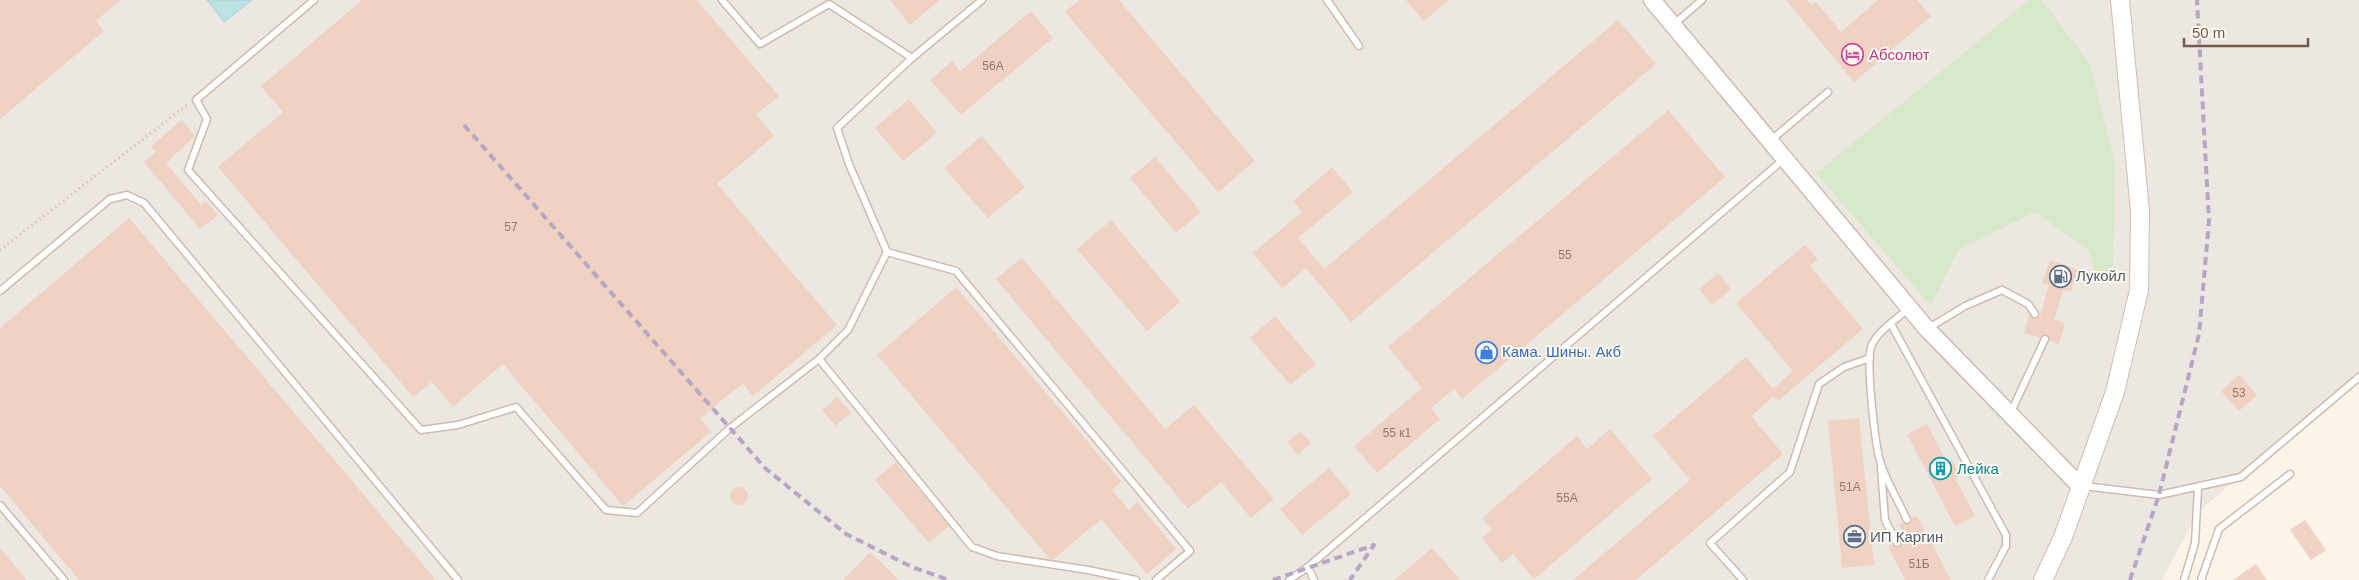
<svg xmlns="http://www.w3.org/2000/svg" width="2359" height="580" font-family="Helvetica,sans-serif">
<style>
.industrial{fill:#ede7e2}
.green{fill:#d7e9c8}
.water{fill:#bee1e5;stroke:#a5d1d6}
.building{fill:#f0d2c2}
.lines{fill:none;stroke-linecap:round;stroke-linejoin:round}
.service-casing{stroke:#cdbbaf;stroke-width:9}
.tertiary-casing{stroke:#cdbbaf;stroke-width:19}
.secondary-casing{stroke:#d2bdb0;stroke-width:20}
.path{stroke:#d5b5a5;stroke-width:3;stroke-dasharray:1 4;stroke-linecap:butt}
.service{stroke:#fff;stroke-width:6}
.tertiary{stroke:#fff;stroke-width:16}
.secondary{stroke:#fff;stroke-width:18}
.rail{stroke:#b6a7c6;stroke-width:4;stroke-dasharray:8 5;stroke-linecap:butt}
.labels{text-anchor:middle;stroke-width:4;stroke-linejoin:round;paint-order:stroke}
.number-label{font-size:12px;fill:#94786b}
.hotel-label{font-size:15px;fill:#b23c85;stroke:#fef8ef;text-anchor:start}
.service-label{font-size:15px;fill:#4e5e75;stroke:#fef8ef;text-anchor:start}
.shop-label{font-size:15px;fill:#366cbe;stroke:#fef8ef;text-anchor:start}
.culture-label{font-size:15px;fill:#0d838f;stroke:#fef8ef;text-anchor:start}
</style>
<rect width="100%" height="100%" fill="#fcf3e9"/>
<!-- industrial -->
<path class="industrial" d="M0 0H2359V375L2198 512 2162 580H0Z"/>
<!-- green -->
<path class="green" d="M2029 0H2042L2090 64 2115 166 2113 277 2100 284 2088 250 2035 212 1959 249 1931 306 1816 173Z"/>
<!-- water -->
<path class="water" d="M207 0H252L224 22Z"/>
<!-- building -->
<path class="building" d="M0 0H120L96 21 104 31 0 119Z
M362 0H697L779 96 756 115 774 136 717 184 837 325 753 396 743 384 728 395 700 419 711 432 623 506 503 364 453 407 432 382 413 397 218 167 283 112 261 86Z
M890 0H940L910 25Z
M1079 0H1119L1255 161 1218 192 1065 12Z
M1406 0H1449L1424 21Z
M1786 0H1807L1811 5 1816 2 1841 32 1878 0H1917L1931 16 1854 82Z
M1031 11 1053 38 961 115 930 80 952 61 960 71Z
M1618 20 1656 64 1351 322 1306 268 1282 288 1253 253 1302 212 1293 201 1332 167 1353 192 1298 238 1324 269Z
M909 99 937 133 903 161 875 128Z
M1668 110 1725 177 1462 399 1454 389 1431 408 1440 419 1377 473 1354 446 1422 388 1388 347Z
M182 120 195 136 166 163 201 205 206 201 218 215 200 229 144 162 156 152 151 146Z
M982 136 1025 187 988 218 944 168Z
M1155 157 1201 212 1176 233 1130 178Z
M129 218 436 580H79L0 486V328Z
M1111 220 1180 302 1147 331 1077 249Z
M1805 245 1818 259 1810 266 1863 329 1778 401 1774 396 1751 416 1783 454 1636 580H1573L1690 480 1653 436 1746 357 1773 389 1793 371 1736 303Z
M1022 258 1165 429 1194 405 1274 499 1251 518 1221 482 1188 509 996 279Z
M2050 260 2078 270 2071 292 2063 290 2054 320 2065 323 2059 344 2050 341 2047 334 2040 338 2024 333 2029 314 2035 319 2040 316 2049 285 2042 283Z
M1718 273 1731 289 1712 305 1699 289Z
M956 287 1122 482 1112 490 1129 510 1137 502 1176 549 1147 574 1101 519 1053 560 1050 559 877 355Z
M1275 316 1316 364 1290 385 1250 338Z
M2239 375 2257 395 2239 411 2221 391Z
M837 397 851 413 835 426 822 410Z
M1859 418 1874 565 1842 568 1828 421Z
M1927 424 1947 462 1952 460 1960 475 1955 478 1975 516 1955 526 1907 434Z
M1610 429 1652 479 1534 579 1513 554 1502 563 1482 538 1492 530 1482 518 1577 436 1587 449Z
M1300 431 1311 443 1298 455 1287 442Z
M896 462 949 526 929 543 875 480Z
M1329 468 1351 494 1302 535 1280 509Z
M730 496a9 9 0 1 1 18 0a9 9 0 1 1-18 0Z
M1917 516 1951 580H1905L1888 547 1892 545 1896 548 1901 546V540L1906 538 1899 525 1903 523 1910 524 1912 518Z
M2305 520 2326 550 2311 560 2290 530Z
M0 548 27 580H0Z
M1432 548 1460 580H1394Z
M870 552 899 580H843Z
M2256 564 2267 580H2233Z"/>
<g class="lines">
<defs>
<path id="service" d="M314 0 196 100 207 119 188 170 421 430 458 425 516 407 606 510 637 513 730 428 819 359 848 330 887 252 849 164 837 128 912 58 982 0
M722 0 760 44 829 4 912 58
M1327 0 1359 46
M1674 24 1702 0
M1770 141 1828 92
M887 252 956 271 1190 551 1156 580
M0 291 110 199 127 195 144 203 458 580
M1891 324 2006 535V546L1988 580
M1927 329 1965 306 2002 290 2028 304 2035 314
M819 359 972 547 997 556 1088 570 1136 580
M2010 414 2045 339
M1881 468 1885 520 1897 543
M2084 486 2159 495 2241 477 2359 377
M0 505 64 580
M1907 520C1899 502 1886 481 1880 461 1875 443 1866 364 1871 347 1876 332 1897 319 1908 309
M1308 567 1314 580
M1289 580 1308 567 1784 159
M1743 580 1710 543 1790 472 1819 384 1844 367 1870 358
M2184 580 2195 543 2198 488
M2201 580 2219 529 2290 474"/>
<path id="tertiary" d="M1652 0 1927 329 2080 486"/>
<path id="secondary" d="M2043 580 2063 537 2115 392 2139 290 2140 211 2120 0"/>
</defs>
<!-- service casing -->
<use href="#service" class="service-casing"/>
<!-- tertiary casing -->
<use href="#tertiary" class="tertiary-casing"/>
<!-- secondary casing -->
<use href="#secondary" class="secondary-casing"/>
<!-- path -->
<path class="path" d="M0 250 187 105"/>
<!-- service -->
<use href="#service" class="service"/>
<!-- tertiary -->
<use href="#tertiary" class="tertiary"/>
<!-- secondary -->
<use href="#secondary" class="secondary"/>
<!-- rail -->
<path class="rail" d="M464 125 765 468 846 534 912 567 949 580
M1273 580 1374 545 1350 580
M2130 580 2159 495 2199 334 2209 221 2197 0"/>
</g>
<!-- icons -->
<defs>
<symbol id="hotel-ring" viewBox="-11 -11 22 22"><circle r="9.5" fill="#fef8ef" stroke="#d1479c" stroke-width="1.5"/><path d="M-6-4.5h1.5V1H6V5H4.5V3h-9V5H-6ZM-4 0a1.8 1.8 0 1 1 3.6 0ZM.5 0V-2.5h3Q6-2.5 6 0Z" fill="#d1479c"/></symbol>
<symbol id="fuel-ring" viewBox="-11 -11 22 22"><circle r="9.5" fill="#fef8ef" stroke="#5c6f8a" stroke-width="1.5"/><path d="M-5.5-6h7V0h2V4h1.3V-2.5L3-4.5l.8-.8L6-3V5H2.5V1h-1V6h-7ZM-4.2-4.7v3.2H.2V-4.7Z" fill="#5c6f8a"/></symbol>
<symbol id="shop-ring" viewBox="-11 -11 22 22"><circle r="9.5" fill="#fef8ef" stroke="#3f7fe0" stroke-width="1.5"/><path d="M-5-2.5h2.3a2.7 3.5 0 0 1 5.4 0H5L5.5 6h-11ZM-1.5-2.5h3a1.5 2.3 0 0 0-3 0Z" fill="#3f7fe0"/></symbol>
<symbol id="building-ring" viewBox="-11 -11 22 22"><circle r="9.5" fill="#fef8ef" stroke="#0f9aa8" stroke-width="1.5"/><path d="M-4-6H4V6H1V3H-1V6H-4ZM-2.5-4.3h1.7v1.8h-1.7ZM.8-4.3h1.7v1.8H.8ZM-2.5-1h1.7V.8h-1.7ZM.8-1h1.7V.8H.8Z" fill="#0f9aa8"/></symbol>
<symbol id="office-ring" viewBox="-11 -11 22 22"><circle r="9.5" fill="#fef8ef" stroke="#5c6f8a" stroke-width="1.5"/><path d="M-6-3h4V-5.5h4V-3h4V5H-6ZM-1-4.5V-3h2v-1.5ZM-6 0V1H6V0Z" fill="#5c6f8a"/></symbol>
</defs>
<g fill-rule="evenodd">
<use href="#hotel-ring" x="1840" y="42" width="25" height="25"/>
<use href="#fuel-ring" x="2048" y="264" width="25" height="25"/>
<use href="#shop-ring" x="1474" y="340" width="25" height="25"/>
<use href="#building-ring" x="1928" y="456" width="25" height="25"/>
<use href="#office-ring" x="1842" y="524" width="25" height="25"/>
</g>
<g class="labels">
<!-- number labels -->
<g class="number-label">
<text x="993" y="70">56А</text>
<text x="511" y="231">57</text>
<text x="1565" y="259">55</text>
<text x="2239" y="397">53</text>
<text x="1397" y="437">55 к1</text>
<text x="1850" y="491">51А</text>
<text x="1567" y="502">55А</text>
<text x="1919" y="568">51Б</text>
</g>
<!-- hotel labels -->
<g class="hotel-label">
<text x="1869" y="60">Абсолют</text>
</g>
<!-- service labels -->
<g class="service-label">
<text x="2076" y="281">Лукойл</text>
<text x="1870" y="542">ИП Каргин</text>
</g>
<!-- shop labels -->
<g class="shop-label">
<text x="1502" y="357">Кама. Шины. Акб</text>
</g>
<!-- culture labels -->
<g class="culture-label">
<text x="1957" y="474">Лейка</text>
</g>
</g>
<!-- scale -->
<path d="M2184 38v8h124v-8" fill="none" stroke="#755a4e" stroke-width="2.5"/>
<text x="2192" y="38" font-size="15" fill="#755a4e" stroke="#fef8ef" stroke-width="4" paint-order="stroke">50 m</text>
</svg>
